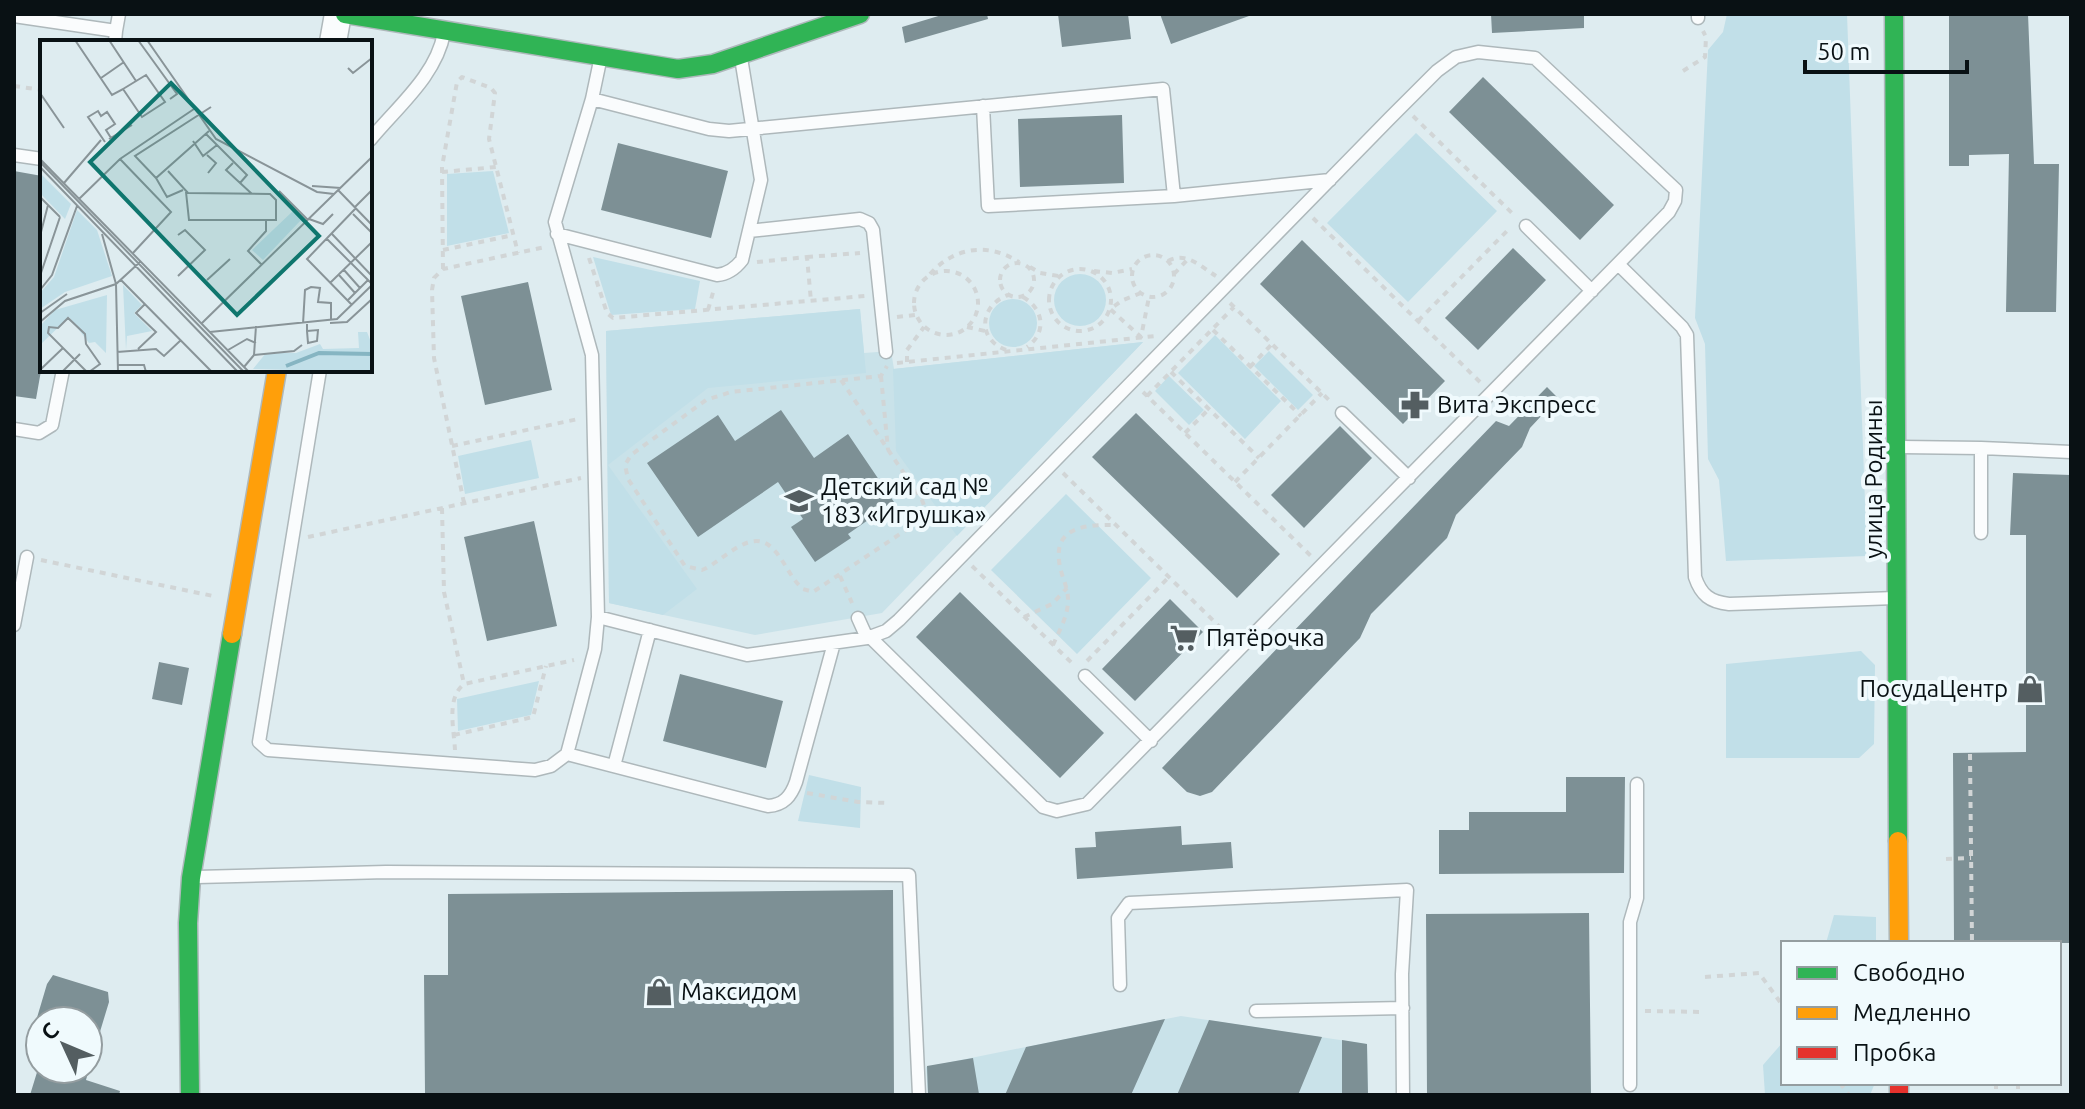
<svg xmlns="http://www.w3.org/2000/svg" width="2085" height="1109" font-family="Ubuntu,sans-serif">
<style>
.built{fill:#c9e2e9}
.green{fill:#c1dfe8}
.building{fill:#7d9095}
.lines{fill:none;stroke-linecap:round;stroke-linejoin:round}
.lane-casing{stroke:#aeb8bb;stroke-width:15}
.street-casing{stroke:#aeb8bb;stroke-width:29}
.fast-casing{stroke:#aeb8bb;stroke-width:21}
.slow-casing{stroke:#aeb8bb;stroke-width:21}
.jam-casing{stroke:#aeb8bb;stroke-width:21}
.path{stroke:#d1d5d6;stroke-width:4;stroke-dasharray:6 6;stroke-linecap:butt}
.lane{stroke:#fafcfd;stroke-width:12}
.street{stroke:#fafcfd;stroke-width:26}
.fast{stroke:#30b455;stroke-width:18}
.slow{stroke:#ff9f0a;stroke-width:18}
.jam{stroke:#e5322d;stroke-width:18}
.labels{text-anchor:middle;stroke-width:8;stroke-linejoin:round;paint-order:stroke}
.poi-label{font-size:24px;fill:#091114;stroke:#f0fafd;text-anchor:start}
.street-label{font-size:24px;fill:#091114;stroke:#f0fafd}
.inset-river{fill:none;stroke:#86b5c2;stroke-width:4}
.inset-road{fill:none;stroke:#899498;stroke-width:2}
.view{fill:#0f766e;fill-opacity:0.15;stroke:#0f766e;stroke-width:4}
.inset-edge{fill:none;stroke:#091114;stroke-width:4}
</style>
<rect width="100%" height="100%" fill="#deecf0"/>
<!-- built -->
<path class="built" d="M860 309 864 353 891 351 894 369 1143 342 882 613 755 635 609 603 606 331Z
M1181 1016 1367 1044 1368 1095H928L926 1067Z"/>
<!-- green -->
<path class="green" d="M1727 14H1847L1867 556 1726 561 1719 480 1708 459 1705 344 1695 318 1708 50 1723 32Z
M1416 133 1497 211 1408 302 1327 223Z
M493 171 509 233 447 246V174Z
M593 257 700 281 695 309 611 315Z
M1054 300a26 26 0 1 1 52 0a26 26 0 1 1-52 0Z
M989 323a24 24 0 1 1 48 0a24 24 0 1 1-48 0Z
M860 309 866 373 708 388 608 465 697 589 663 615 609 603 606 331Z
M1215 335 1281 401 1245 439 1178 373Z
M1143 342 957 536 896 451 893 369Z
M1269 351 1313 395 1298 410 1254 366Z
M1169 376 1204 410 1189 425 1155 391Z
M531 440 539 478 465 494 458 456Z
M1066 494 1151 578 1077 654 991 570Z
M1861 651 1875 665 1874 744 1859 758H1726V664Z
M539 681 531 715 458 731 457 699Z
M809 775 861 787 860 828 798 821Z
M1834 915 1876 917V943H1826Z
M1783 1042V1083H1875L1870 1095H1765L1763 1065Z"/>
<!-- building -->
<path class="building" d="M945 14H987L988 19 905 43 902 27Z
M1058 14H1128L1131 39 1062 47Z
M1160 14H1249V16L1171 44Z
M1491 14H1584V28L1492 33Z
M1949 14H2028L2034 164H2059L2056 312H2006L2009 154 1969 155V166H1949Z
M1483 77 1614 205 1580 240 1449 112Z
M1122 115 1124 183 1020 187 1018 119Z
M618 143 728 171 711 238 601 210Z
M14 171 42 176V365L36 399 14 396Z
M1302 240 1445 381 1403 424 1260 284Z
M1513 248 1546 280 1478 350 1445 318Z
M528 282 552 390 485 405 461 296Z
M1547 387 1558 398 1530 428 1522 447 1456 515 1447 538 1371 614 1360 638 1212 792 1200 796 1187 792 1162 768 1496 421 1509 426Z
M781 410 814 458 848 434 894 502 848 534 851 538 815 562 791 527 803 519 778 482 698 537 647 463 718 415 735 441Z
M1136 413 1280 554 1237 598 1092 457Z
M1340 426 1372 458 1304 528 1271 495Z
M2013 473 2071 475V943H1954L1953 753 2026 752V535H2010Z
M534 521 557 626 487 641 464 537Z
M960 592 1104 733 1060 778 916 637Z
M1170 599 1203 632 1135 701 1102 669Z
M159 662 189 668 182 705 152 699Z
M680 674 783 701 766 768 663 741Z
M1566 777H1625L1624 873 1439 874V830H1469V812H1566Z
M1181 826 1182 845 1231 842 1233 868 1077 879 1075 848 1096 847 1095 832Z
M893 890 894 1095 425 1093 424 975H448V894Z
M1589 913 1591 1095H1427L1426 914Z
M53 975 108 992 109 1002 92 1058 88 1057V1021H36L47 984Z
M1165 1019 1131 1095H1005L1026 1047Z
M1209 1020 1322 1037 1298 1095H1177Z
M1342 1040 1367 1044 1368 1095H1342Z
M973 1058 979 1094 928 1095 927 1066Z
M38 1069H89L86 1080 120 1091 119 1095H30Z"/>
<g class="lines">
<defs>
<path id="lane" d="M1698 14V18
M14 16 116 31 115 42
M116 31 119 14
M592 99 709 129 729 131 1163 89 1174 196
M983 106 988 206 1174 196 1330 180
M370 140C397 107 436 76 444 33
M14 155 42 159
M1526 226 1592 291
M749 231 860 219 869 223 873 230 886 352
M557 234 717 275C728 274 735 269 742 260L761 180 741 58
M1618 264 1682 327 1687 335 1695 577C1701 595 1710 602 1729 604L1895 598
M320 370 259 742 268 750 535 770 551 766 567 754 595 649 598 617 592 355 555 222 592 99 600 61
M1342 413 1409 478
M14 429 39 433 52 425 63 370
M1902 447 1981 448V533
M1981 448 2071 452
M598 617 747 655 867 638 886 631 899 620 1390 118 1437 71 1456 57 1478 52 1535 58 1676 190 1675 201 1669 212 1087 804 1057 811 1043 807 870 637
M858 618 867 638
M14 625 27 557
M1085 676 1151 741
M567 754 768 806C784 805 791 796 796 782L834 643
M614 766 650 630
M197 877 386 872 909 875 919 1095
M1120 985 1118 918 1129 903 1407 890 1402 974 1403 1095
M1256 1011 1403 1008
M1630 1085V922L1637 898V784"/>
<path id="street" d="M333 42 338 14"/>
<path id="fast" d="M345 14 678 69 713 64 860 14
M1894 14 1898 841
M190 1095 188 923 191 878 232 634"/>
<path id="slow" d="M232 634 277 370
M1898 841 1899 943"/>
<path id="jam" d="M1899 1083V1095"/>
</defs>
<!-- lane casing -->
<use href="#lane" class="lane-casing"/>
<!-- street casing -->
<use href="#street" class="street-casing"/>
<!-- fast casing -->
<use href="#fast" class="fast-casing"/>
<!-- slow casing -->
<use href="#slow" class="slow-casing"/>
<!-- jam casing -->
<use href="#jam" class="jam-casing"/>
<!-- path -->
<path class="path" d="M1683 71 1705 57 1706 37 1703 31
M14 86 42 90
M1413 116 1515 216
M442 172 496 167
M1313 218 1481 383
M443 250 513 235
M1132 276a21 21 0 1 1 42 0a21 21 0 1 1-42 0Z
M807 257 860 253
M589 258 607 313 613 318 865 296
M1168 261C1186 251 1200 266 1216 276
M757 262 807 257 811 301
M1000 280a17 17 0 1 1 34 0a17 17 0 1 1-34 0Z
M1030 267 1040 273 1059 276
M1049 300a31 31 0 1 1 62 0a31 31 0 1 1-62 0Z
M443 269 442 167 457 82 462 77 491 88 495 93 489 139 518 253
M914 303a32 32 0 1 1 64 0a32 32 0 1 1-64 0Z
M1094 271 1112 273 1132 269
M930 274C954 247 988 242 1019 262
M1174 274 1188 259
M1141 293 1123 300 1110 309 1141 337 1149 297
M1023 297C1044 309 1047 333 1027 347
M1230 303 1332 403
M708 310 714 289
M897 317 915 315
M1418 321 1509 229
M967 327 985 331
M1213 330 1301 416
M1006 350C976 339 980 305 1008 295
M907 362V350L924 327
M897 363 1155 336
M1250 367 1272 344
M1171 372 1259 458
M881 376 888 450
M841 380 922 500 925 508 921 520 813 592 803 589C790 578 785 561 773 549 751 525 723 562 702 570L685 566 628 479 625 465 631 455 706 400 731 392 881 376 887 366
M1143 392 1311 556
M1147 396 1234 307
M1185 433 1209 409
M452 446 578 419
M1063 473 1231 638
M1235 482 1322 393
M464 503 434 358 432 290 434 278 443 269 545 247
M442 508 444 592 464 684
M308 537 581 478
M41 560 213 596
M972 566 1075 666
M840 576 852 603
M1024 617 1052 604 1067 588
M1053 645C1059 631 1067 618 1068 603 1069 587 1060 575 1059 560 1055 525 1090 525 1114 525
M1087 661 1169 577
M454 735 533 717 546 666
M455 750C454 729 446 698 464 684L574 660
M1970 754 1972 943
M807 793 858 802 890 803
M1946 859 1971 858
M1705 977 1759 973 1783 1006
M1645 1011 1704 1012
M1840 1083 1849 1095
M1996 1083V1095
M2018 1083V1095"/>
<!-- lane -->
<use href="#lane" class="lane"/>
<!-- street -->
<use href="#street" class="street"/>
<!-- fast -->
<use href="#fast" class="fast"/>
<!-- slow -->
<use href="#slow" class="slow"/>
<!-- jam -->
<use href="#jam" class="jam"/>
</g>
<!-- icons -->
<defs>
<symbol id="pharmacy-bare" viewBox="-9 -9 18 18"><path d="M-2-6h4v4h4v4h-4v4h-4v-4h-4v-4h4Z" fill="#545e61" stroke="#f0fafd" stroke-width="2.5" paint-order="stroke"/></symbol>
<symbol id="school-bare" viewBox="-9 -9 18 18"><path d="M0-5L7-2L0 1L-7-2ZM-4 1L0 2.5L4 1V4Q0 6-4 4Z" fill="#545e61" stroke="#f0fafd" stroke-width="2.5" paint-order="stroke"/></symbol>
<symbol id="supermarket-bare" viewBox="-9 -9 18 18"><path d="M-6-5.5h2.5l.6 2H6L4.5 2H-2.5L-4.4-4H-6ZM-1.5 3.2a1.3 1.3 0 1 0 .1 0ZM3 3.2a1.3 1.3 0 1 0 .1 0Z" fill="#545e61" stroke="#f0fafd" stroke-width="2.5" paint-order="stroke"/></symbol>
<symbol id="shop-bare" viewBox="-9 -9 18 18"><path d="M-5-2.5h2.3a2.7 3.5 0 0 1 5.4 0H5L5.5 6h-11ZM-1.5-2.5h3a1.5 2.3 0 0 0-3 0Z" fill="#545e61" stroke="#f0fafd" stroke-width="2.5" paint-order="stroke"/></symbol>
</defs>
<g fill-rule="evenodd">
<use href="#pharmacy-bare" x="1395" y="385" width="40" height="40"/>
<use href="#school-bare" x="779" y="481" width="40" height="40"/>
<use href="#supermarket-bare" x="1164" y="618" width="40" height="40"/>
<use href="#shop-bare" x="2010" y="669" width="40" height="40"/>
<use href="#shop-bare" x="639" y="972" width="40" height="40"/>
</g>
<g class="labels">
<!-- poi labels -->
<g class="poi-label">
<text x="1437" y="413">Вита Экспресс</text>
<text x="821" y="495">Детский сад №<tspan x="821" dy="28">183 «Игрушка»</tspan></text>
<text x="1206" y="646">Пятёрочка</text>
<text x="2008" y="697" text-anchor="end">ПосудаЦентр</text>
<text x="681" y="1000">Максидом</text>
</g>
<!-- street labels -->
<g class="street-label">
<text transform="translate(1874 479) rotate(-90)" y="8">улица Родины</text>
</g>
</g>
<!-- overview -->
<g transform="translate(40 40)">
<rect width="332" height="332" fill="#deecf0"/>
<path d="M0 133 31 164 25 179 0 153ZM37 170 57 190 72 236 25 252 0 269V253L14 237ZM254 170 262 179 223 220 212 210ZM83 245 102 265 94 273 112 291 87 296 86 310ZM67 255 66 313 55 302 49 303 29 277 0 305V286L15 270ZM318 292H327L332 305V332L213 329 226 313H256L280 304 283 309 319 308Z" fill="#c1dfe8"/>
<path class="inset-river" d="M246 326 279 313 332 314"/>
<path class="inset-road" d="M35 0 72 55 83 49 102 77 125 62 106 35 83 49M69 0 96 41M98 0 137 54 130 59M107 0 176 99 277 152 294 154M308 28 313 33 332 18M61 38 84 22M0 53 24 88M169 91 116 138 95 116 171 67M166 94 207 135 200 143M69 99 92 85M153 101 163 116 177 105M65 102 48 77 58 71 61 76 67 72 75 84 66 90 71 98M167 115 176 123 168 133M0 119 209 332M80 119 131 172 93 213M0 122 204 332M193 123 186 130 212 154M0 127 198 332M128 131 148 153 230 154 236 160V180H149L146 152M116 138 127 157 143 150M24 143 61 100M272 146 301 148M298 150 332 185M239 151 268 180M0 157 20 177M39 159 80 119 154 69M315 167 332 150M313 174 332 193M269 179 283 184 293 174M62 194 76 244M292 194 332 236M0 196 8 165M287 199 332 244M222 225 208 211 226 191V181M304 230 320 248M1 233 20 177M299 235 315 253M138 236 165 210 145 190 138 195M81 240 172 332M167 240 190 219M290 243 332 202M76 244 78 332M0 250 12 235 37 166M308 260 328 240M312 265 267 219 316 168M0 273 27 254M0 282 25 261 76 244 100 222M162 283 332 117M290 283 307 282 332 259M263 284 265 250 271 247 280 248 278 262 291 263V279M267 284V291L268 303 277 301 278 290 267 291M170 292 297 279 332 245M98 309 116 292 96 273 105 264M188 310 207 299 216 303M77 312 116 309 124 316 141 300M214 315 254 311 262 305M78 325H104L106 332M204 327 214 315 216 286M0 330 23 308M22 332 40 314M47 332 8 293 9 287 18 288 28 278 45 294 46 304 60 324 49 332"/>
<path class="view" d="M131 43 279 196 197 275 50 122Z"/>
<rect width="332" height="332" class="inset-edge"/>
</g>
<!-- border -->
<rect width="2085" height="1109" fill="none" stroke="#091114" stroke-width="32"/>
<!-- legend -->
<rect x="1781" y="941" width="280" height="144" fill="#f0fafd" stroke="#949da0" stroke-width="2"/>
<rect x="1797" y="967" width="40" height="12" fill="#30b455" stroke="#949da0" stroke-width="2"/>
<text x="1853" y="981" font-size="24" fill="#091114">Свободно</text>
<rect x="1797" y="1007" width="40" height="12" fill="#ff9f0a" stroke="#949da0" stroke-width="2"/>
<text x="1853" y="1021" font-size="24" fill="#091114">Медленно</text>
<rect x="1797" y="1047" width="40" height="12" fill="#e5322d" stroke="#949da0" stroke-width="2"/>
<text x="1853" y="1061" font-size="24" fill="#091114">Пробка</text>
<!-- north arrow -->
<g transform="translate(64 1045) rotate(314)"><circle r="38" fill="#f0fafd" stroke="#949da0" stroke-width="2"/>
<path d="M0-6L14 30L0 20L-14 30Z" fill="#545e61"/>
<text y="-12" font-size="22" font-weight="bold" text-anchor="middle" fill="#091114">С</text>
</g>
<!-- scale -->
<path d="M1805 60v12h162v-12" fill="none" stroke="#091114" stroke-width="4"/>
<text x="1817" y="60" font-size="24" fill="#091114" stroke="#f0fafd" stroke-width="6" paint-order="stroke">50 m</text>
</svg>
